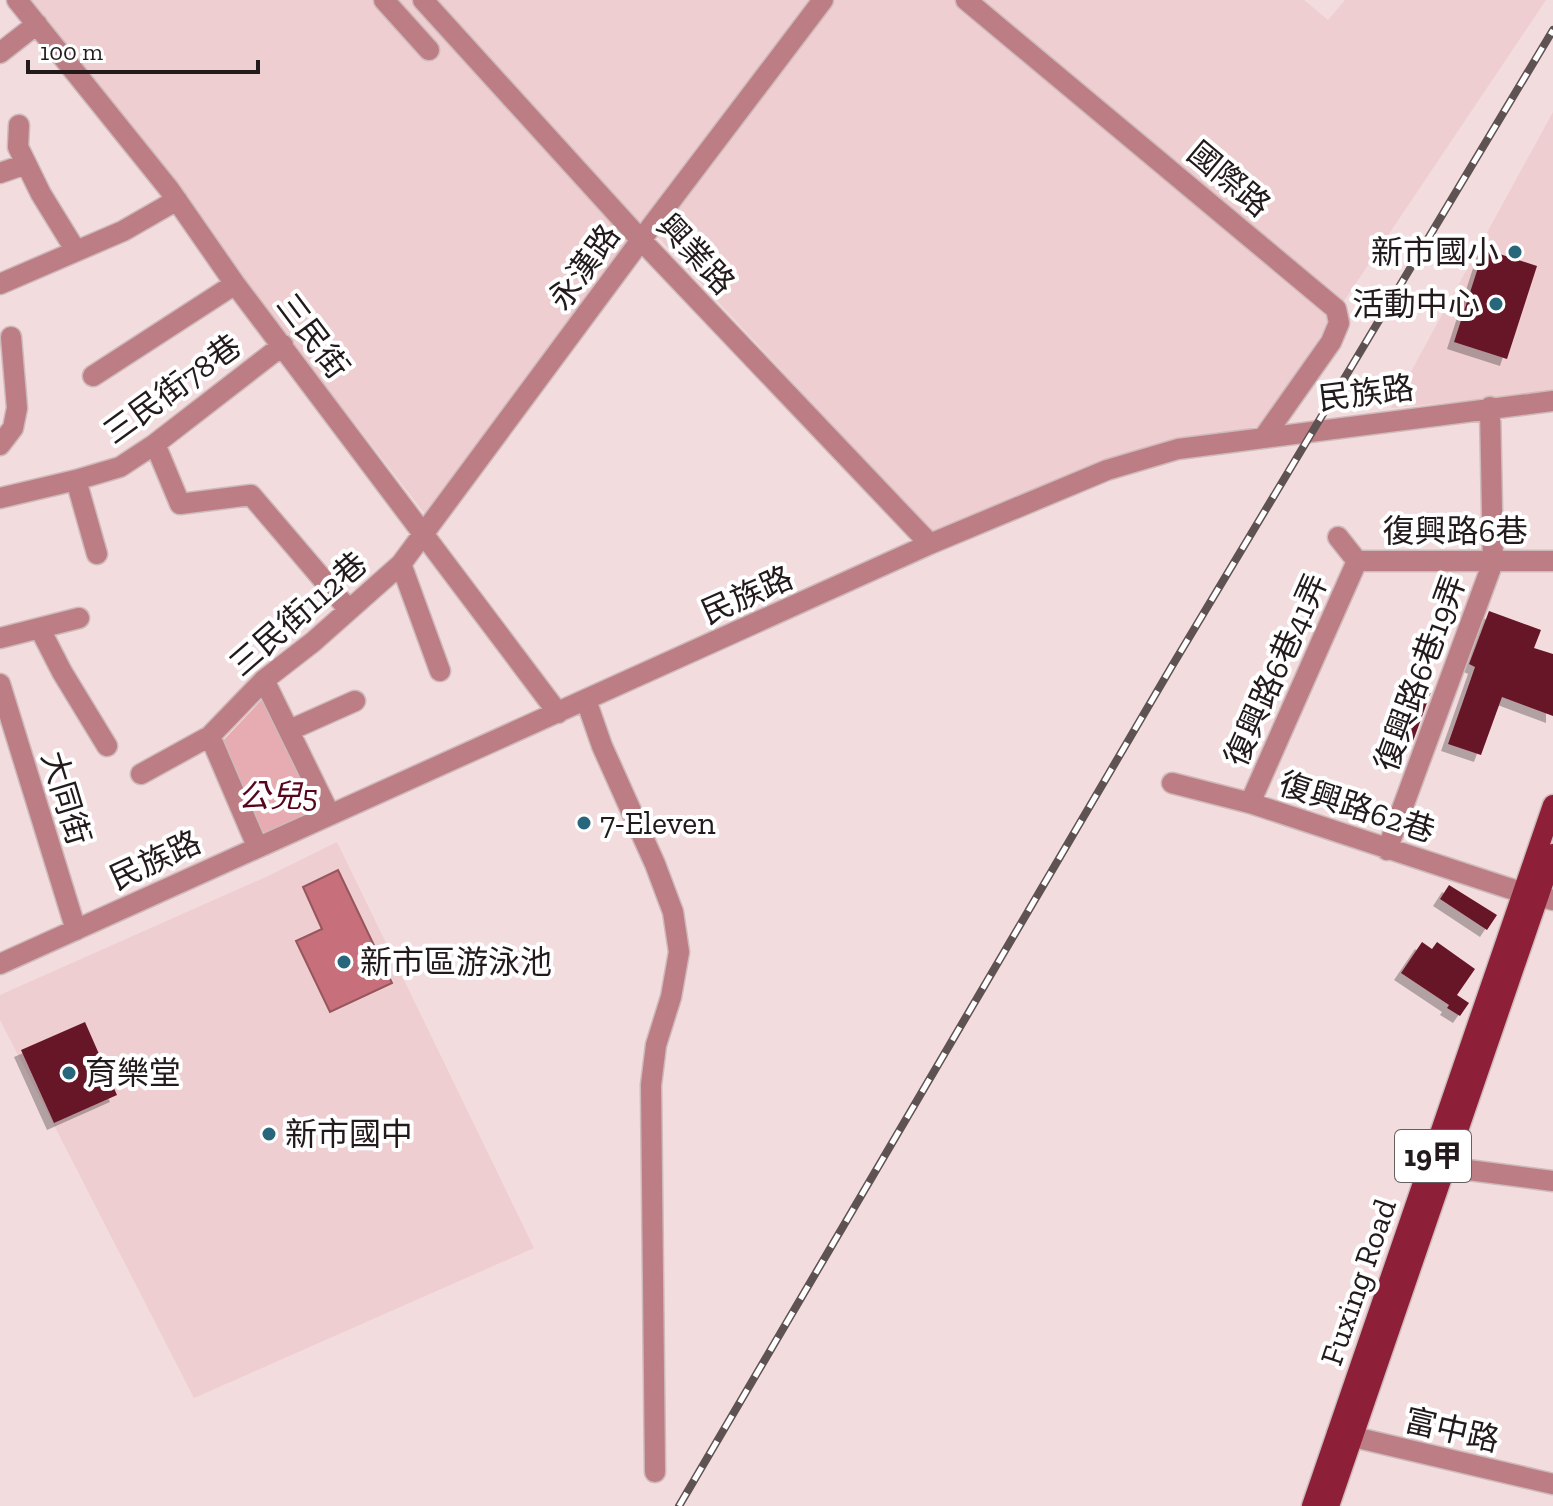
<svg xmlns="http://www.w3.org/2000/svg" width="1553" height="1506" font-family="'Zilla Slab','Noto Sans TC',serif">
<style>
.built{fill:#eeced0}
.green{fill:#e7acb1}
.water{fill:#c76f7a;stroke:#96565e;stroke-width:2}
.building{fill:#661728;filter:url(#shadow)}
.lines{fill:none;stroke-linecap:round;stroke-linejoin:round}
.minor-casing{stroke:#ceb9bb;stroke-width:23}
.major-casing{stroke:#ceb9bb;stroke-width:23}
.minor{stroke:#bc7e84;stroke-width:20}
.major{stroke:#8d1f38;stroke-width:20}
.rail-casing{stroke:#5f5253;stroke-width:8}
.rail{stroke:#fff;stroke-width:5;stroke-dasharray:15;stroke-linecap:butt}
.poi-dot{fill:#27667b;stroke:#fff;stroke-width:3}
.labels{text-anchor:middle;stroke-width:8;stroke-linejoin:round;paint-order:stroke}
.shield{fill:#fff;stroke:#655f5f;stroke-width:2}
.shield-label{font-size:30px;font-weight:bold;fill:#231a1b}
.street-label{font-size:32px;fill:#231a1b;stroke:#fff}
.poi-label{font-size:32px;fill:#231a1b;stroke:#fff;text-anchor:start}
.park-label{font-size:32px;font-style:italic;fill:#57041c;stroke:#fff}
</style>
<defs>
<filter id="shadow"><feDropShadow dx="-7" dy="7" stdDeviation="0" flood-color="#0004"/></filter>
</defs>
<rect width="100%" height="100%" fill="#f3dcde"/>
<!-- built -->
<path class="built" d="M26 0H1304L1328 20 1345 0H1546L1258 429 935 536 643 221 425 514Z
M1553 112V393L1391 408Z
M337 842 534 1248 194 1398 0 1020V995L268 876Z"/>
<!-- green -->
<path class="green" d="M267 694 329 827 267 856 219 745Z"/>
<!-- water -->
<path class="water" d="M338 870 392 983 330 1012 296 941 322 929 303 887Z"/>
<!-- building -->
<path class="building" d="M1484 249 1537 266 1507 359 1454 342Z
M1489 611 1541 630 1534 648 1553 654V716L1502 697 1481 755 1448 744 1475 667 1469 664Z
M1407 680 1432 689 1412 744 1387 734Z
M1449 885 1497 915 1487 930 1440 899Z
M1422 942 1432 949 1437 942 1475 969 1457 995 1469 1003 1460 1016 1447 1008 1449 1005 1401 973Z
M85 1022 117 1095 54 1123 21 1050Z"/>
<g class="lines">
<defs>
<path id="minor" d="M17 0 169 189 235 284 558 713
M384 0 429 50
M423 0 641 240 930 544
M966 0 1336 309 1339 323 1331 342 1264 437
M0 53 37 24
M19 125 18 147 41 194 76 251
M0 173 26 164
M0 284 123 231 177 200
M93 376 235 284
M155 444 180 504 251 495 349 610
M0 445 13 428 17 408 11 337
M76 480 97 554
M0 498 76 480 120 467 155 444 283 345
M1338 537 1357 561
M1357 561H1553
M401 564 440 671
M40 629 62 672 107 746
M0 638 79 618
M264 680 330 815
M0 684 76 930
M586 700 602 746 655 864 673 912 679 952 671 997 656 1045 651 1085 655 1472
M290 730 355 701
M210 736 257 846
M141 774 210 736 264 680 313 642 401 564 641 240 823 0
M1172 783 1250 803 1508 888 1553 900
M1250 803 1357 561
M1387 850 1493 562 1490 407
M0 964 930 544 1107 470 1178 449 1553 401
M1430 1165 1553 1181
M1337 1433 1553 1484"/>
<path id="major" d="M1312 1506 1553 805
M1329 1506 1553 854"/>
</defs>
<!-- minor casing -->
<use href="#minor" class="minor-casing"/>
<!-- major casing -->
<use href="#major" class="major-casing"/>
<!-- minor -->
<use href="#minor" class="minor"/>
<!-- major -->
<use href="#major" class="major"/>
<defs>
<path id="rail" d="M679 1506 1172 666 1553 30"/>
</defs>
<!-- rail casing -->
<use href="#rail" class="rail-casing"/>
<!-- rail -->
<use href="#rail" class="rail"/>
</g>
<!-- markers -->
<g class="poi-dot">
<circle cx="1515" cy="252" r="8"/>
<circle cx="1496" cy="304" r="8"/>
<circle cx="584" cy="823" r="8"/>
<circle cx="344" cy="962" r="8"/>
<circle cx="69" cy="1073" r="8"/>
<circle cx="269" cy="1134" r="8"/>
</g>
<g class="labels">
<!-- shield labels -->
<rect class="shield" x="1395" y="1130" width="76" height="52" rx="6"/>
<g class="shield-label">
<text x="1433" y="1166">19甲</text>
</g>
<!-- street labels -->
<g class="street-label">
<text transform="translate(1229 179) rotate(40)" y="11">國際路</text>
<text transform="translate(696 254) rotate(47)" y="11">興業路</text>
<text transform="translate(584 267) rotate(-54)" y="11">永漢路</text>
<text transform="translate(313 336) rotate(53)" y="11">三民街</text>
<text transform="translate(172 389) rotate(-36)" y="11">三民街78巷</text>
<text transform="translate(1366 393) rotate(-7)" y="11">民族路</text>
<text x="1455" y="542">復興路6巷</text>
<text transform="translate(747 595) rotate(-24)" y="11">民族路</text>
<text transform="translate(298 614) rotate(-41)" y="11">三民街112巷</text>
<text transform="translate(1276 670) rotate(-66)" y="11">復興路6巷41弄</text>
<text transform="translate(1420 673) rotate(-70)" y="11">復興路6巷19弄</text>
<text transform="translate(66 798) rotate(73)" y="11">大同街</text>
<text transform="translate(1357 807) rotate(18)" y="11">復興路62巷</text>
<text transform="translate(155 860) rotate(-25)" y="11">民族路</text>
<text transform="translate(1358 1282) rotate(-71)" y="11">Fuxing Road</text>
<text transform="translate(1452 1430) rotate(13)" y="11">富中路</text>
</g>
<!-- poi labels -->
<g class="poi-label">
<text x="1499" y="263" text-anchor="end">新市國小</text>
<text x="1480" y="315" text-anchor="end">活動中心</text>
<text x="600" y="834">7-Eleven</text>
<text x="360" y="973">新市區游泳池</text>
<text x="85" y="1084">育樂堂</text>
<text x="285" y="1145">新市國中</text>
</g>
<!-- park labels -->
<g class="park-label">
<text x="278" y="807">公兒5</text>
</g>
</g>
<!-- scale -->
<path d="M28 60v12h230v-12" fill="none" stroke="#231a1b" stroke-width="4"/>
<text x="40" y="60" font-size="24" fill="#231a1b" stroke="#ffffff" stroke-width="6" paint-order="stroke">100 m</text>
</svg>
